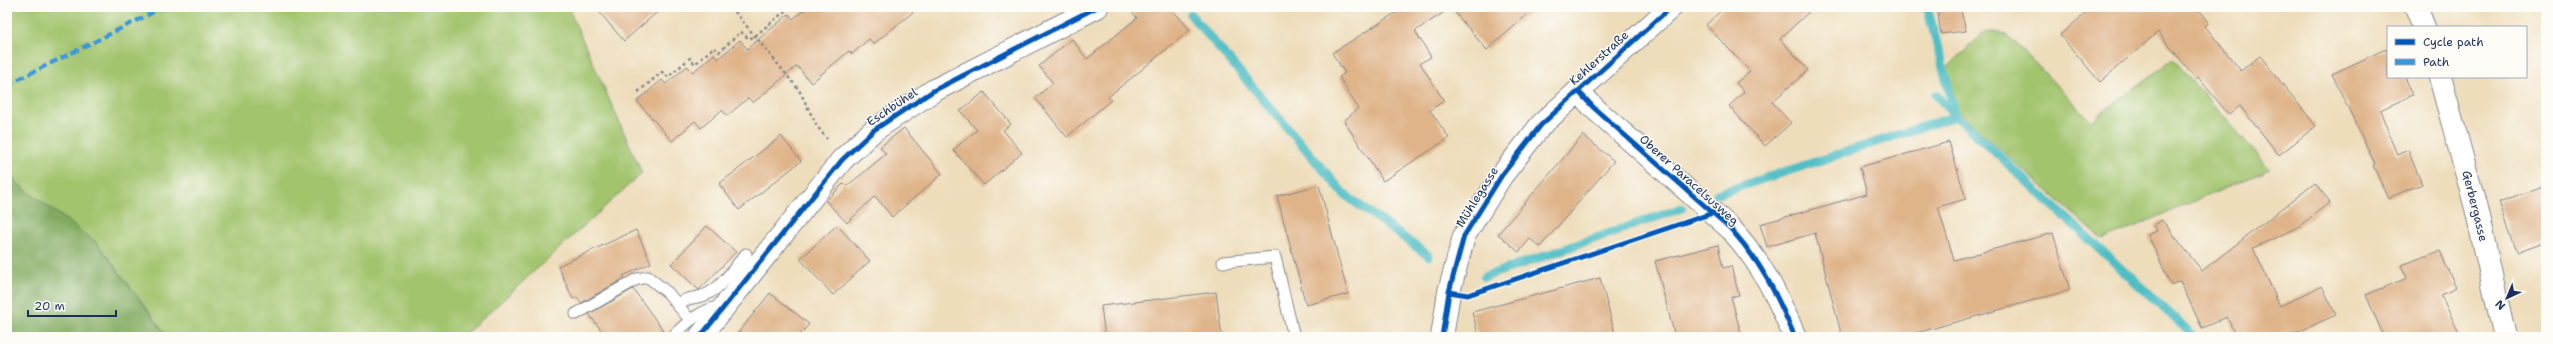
<svg xmlns="http://www.w3.org/2000/svg" width="2553" height="344" font-family="'Shantell Sans',sans-serif">
<style>
.green{fill:#a2c46d;stroke:#5e7a66}
.forest{fill:#81aa60;stroke:#4e6c5f}
.lines{fill:none;stroke-linecap:round;stroke-linejoin:round}
.stream{stroke:#50bec5;stroke-width:9}
.building{fill:#dfb489}
.lane-casing{stroke:#84868c;stroke-width:13}
.street-casing{stroke:#84868c;stroke-width:24}
.secondary-casing{stroke:#84868c;stroke-width:24}
.path{stroke:#84868c;stroke-width:2.5;stroke-dasharray:3 3;stroke-linecap:butt}
.lane{stroke:#fff;stroke-width:11}
.street{stroke:#fff;stroke-width:22}
.secondary{stroke:#fff;stroke-width:22}
.quiet{stroke:#3a97de;stroke-width:4;stroke-dasharray:8 4;stroke-linecap:butt}
.cycleway-casing{stroke:#fdfcf7;stroke-width:8}
.cycleway{stroke:#0057b8;stroke-width:5}
.labels{text-anchor:middle;stroke-width:3;stroke-linejoin:round;paint-order:stroke}
.street-label{font-size:12px;fill:#1b2f5e;stroke:#fdfcf7}
</style>
<rect width="100%" height="100%" fill="#fdfcf7"/>
<filter id="ink" filterUnits="userSpaceOnUse"><feTurbulence type="fractalNoise" baseFrequency=".025" numOctaves="2"/><feDisplacementMap in="SourceGraphic" scale="8" xChannelSelector="R" yChannelSelector="G"/><feConvolveMatrix kernelMatrix="1 2 1 2 8 2 1 2 1" color-interpolation-filters="sRGB"/></filter>
<filter id="wash" filterUnits="userSpaceOnUse"><feTurbulence type="fractalNoise" baseFrequency=".012" numOctaves="4" result="noise"/><feDisplacementMap in="SourceGraphic" scale="16" xChannelSelector="R" yChannelSelector="G"/><feGaussianBlur stdDeviation="0.9" result="paint"/><feColorMatrix in="noise" values="0 0 0 0 0 0 0 0 0 0 0 0 0 0 0 0 0 1.4 0 .05"/><feComposite in="paint" operator="in"/></filter>
<g filter="url(#wash)">
<rect width="100%" height="100%" fill="#edb"/>
<!-- green -->
<path class="green" d="M7 7H568L642 173 462 337H168L98 244 17 183 7 172Z
M1985 31 2007 34 2091 121 2173 59 2270 169 2103 240 1968 121 1953 104 1942 73Z"/>
<!-- forest -->
<path class="forest" d="M7 172 17 183 98 244 168 337H7Z"/>
<g class="lines">
<!-- stream -->
<path class="stream" d="M1191 15 1344 194 1429 256
M1936 95 1956 116 2195 337
M1717 194 1956 116 1927 7
M1484 277 1682 208"/>
</g>
<g id="blocks">
<!-- building -->
<path class="building" d="M595 7H663L624 41Z
M808 7H919L874 44 869 39 852 54 849 51 811 83 797 66 753 103 748 98 727 116 722 110 701 128 695 121 672 141 637 101 662 80 666 84 687 66 693 72 714 54 718 59 740 40 747 49 789 14 793 19Z
M1128 7H1170L1190 30 1108 97 1111 100 1067 137 1035 98 1053 83 1039 66 1072 39 1087 59 1137 18Z
M1405 7H1536L1487 50 1451 8 1415 31 1431 57 1420 63 1444 101 1430 110 1449 138 1383 181 1344 121 1358 108 1339 77 1345 73 1332 53Z
M1725 7H1814L1780 39 1808 70 1772 102 1791 123 1765 146 1729 106 1744 92 1736 83 1750 71 1706 25Z
M1937 7H1960L1966 31 1941 34Z
M2093 7H2197L2209 22 2205 26 2241 71 2260 56 2316 126 2279 155 2240 106 2229 115 2198 77 2196 79 2158 32 2100 82 2060 35Z
M2388 48V77H2405L2413 95 2380 110 2397 155 2408 150 2422 184 2388 198 2373 165 2375 164 2332 74Z
M984 92 1011 124 1003 130 1022 153 984 185 953 150 977 130 960 111Z
M904 128 942 174 892 217 875 196 847 223 826 201 844 183 847 186 886 154 880 147Z
M1583 135 1614 161 1540 247 1530 239 1519 252 1498 234Z
M781 136 801 161 739 210 719 184Z
M1949 142 1966 199 1938 207 1954 260 2053 233 2070 290 1902 337H1842L1815 233 1767 247 1760 224 1867 194 1860 167Z
M2315 183 2330 202 2297 228 2253 248 2280 306 2322 286 2336 315 2287 337H2236L2227 317 2202 328 2180 281 2171 285 2148 235 2157 231 2154 225 2162 220 2202 271Z
M1319 185 1348 294 1306 305 1277 196Z
M2546 185V241L2517 252 2499 202Z
M837 225 870 261 833 295 800 259Z
M707 226 736 252 699 290 671 264Z
M636 230 651 263 623 276 625 278 581 303 577 297 573 299 558 266Z
M1718 245 1723 268 1731 266 1739 295 1731 297 1742 337H1675L1655 261Z
M2440 251 2456 288 2441 295 2461 337H2384L2366 295 2407 278 2401 265Z
M1600 278 1616 337H1479L1472 312Z
M633 289 666 334 665 337H606L589 314Z
M1216 292 1222 337H1105L1101 306Z
M770 293 809 324 798 337H735Z"/>
</g>
</g>
<g filter="url(#ink)">
<use href="#blocks" fill-opacity="0" stroke="#84868c" stroke-width="1"/>
<g class="lines">
<defs>
<path id="lane" d="M1223 262 1275 257 1294 337
M677 305C689 295 697 300 709 293 724 285 735 266 746 254
M576 314 637 279 648 277 668 293 690 320
M672 337C687 322 702 309 723 306"/>
<path id="street" d="M2416 7 2424 27
M2440 77 2476 208 2505 337
M1578 91 1594 108 1731 229C1763 265 1776 293 1795 337
M700 337 842 160 874 130 933 91 1097 7"/>
<path id="secondary" d="M1442 337 1449 292 1464 236 1502 175 1541 125 1671 7"/>
</defs>
<!-- lane casing -->
<use href="#lane" class="lane-casing"/>
<!-- street casing -->
<use href="#street" class="street-casing"/>
<!-- secondary casing -->
<use href="#secondary" class="secondary-casing"/>
<!-- path -->
<path class="path" d="M731 7 799 90 817 126 827 139
M792 7 796 10 800 7
M638 92 662 72 668 77 690 58 695 64 714 47 719 52 741 32 749 39 755 36 790 7"/>
<!-- lane -->
<use href="#lane" class="lane"/>
<!-- street -->
<use href="#street" class="street"/>
<!-- secondary -->
<use href="#secondary" class="secondary"/>
<!-- quiet -->
<path class="quiet" d="M7 85 164 7"/>
<defs>
<path id="cycleway" d="M1578 91 1594 108 1731 229C1763 265 1776 293 1795 337
M1449 292 1468 295 1713 213
M700 337 842 160 874 130 933 91 1097 7
M1442 337 1449 292 1464 236 1502 175 1541 125 1671 7"/>
</defs>
<!-- cycleway casing -->
<use href="#cycleway" class="cycleway-casing"/>
<!-- cycleway -->
<use href="#cycleway" class="cycleway"/>
</g>
</g>
<g class="labels">
<!-- street labels -->
<g class="street-label">
<text transform="translate(1599 58) rotate(-42)" y="4">Kehlerstraße</text>
<text transform="translate(892 107) rotate(-34)" y="4">Eschbühel</text>
<text transform="translate(1689 180) rotate(42)" y="4">Oberer Paracelsusweg</text>
<text transform="translate(1477 197) rotate(-58)" y="4">Mühlegasse</text>
<text transform="translate(2475 206) rotate(76)" y="4">Gerbergasse</text>
</g>
</g>
<!-- margin -->
<rect width="2553" height="344" fill="none" stroke="#fdfcf7" stroke-width="24"/>
<!-- legend -->
<rect x="2387" y="26" width="140" height="52" fill="#fdfcf7" stroke="#a3aaba"/>
<rect x="2395" y="39" width="20" height="6" fill="#0057b8" stroke="#a3aaba"/>
<text x="2423" y="46" font-size="12" fill="#1b2f5e">Cycle path</text>
<rect x="2395" y="59" width="20" height="6" fill="#3a97de" stroke="#a3aaba"/>
<text x="2423" y="66" font-size="12" fill="#1b2f5e">Path</text>
<!-- north arrow -->
<g transform="translate(2507 298) rotate(224)" stroke="#fdfcf7" stroke-width="3" paint-order="stroke">
<path d="M0-3L7 15L0 10L-7 15Z" fill="#1b2f5e"/>
<text y="-6" font-size="11" font-weight="bold" text-anchor="middle" fill="#1b2f5e">N</text>
</g>
<!-- scale -->
<path d="M28 310v6h88v-6" fill="none" stroke="#1b2f5e" stroke-width="2"/>
<text x="34" y="310" font-size="12" fill="#1b2f5e" stroke="#fdfcf7" stroke-width="3" paint-order="stroke">20 m</text>
</svg>
